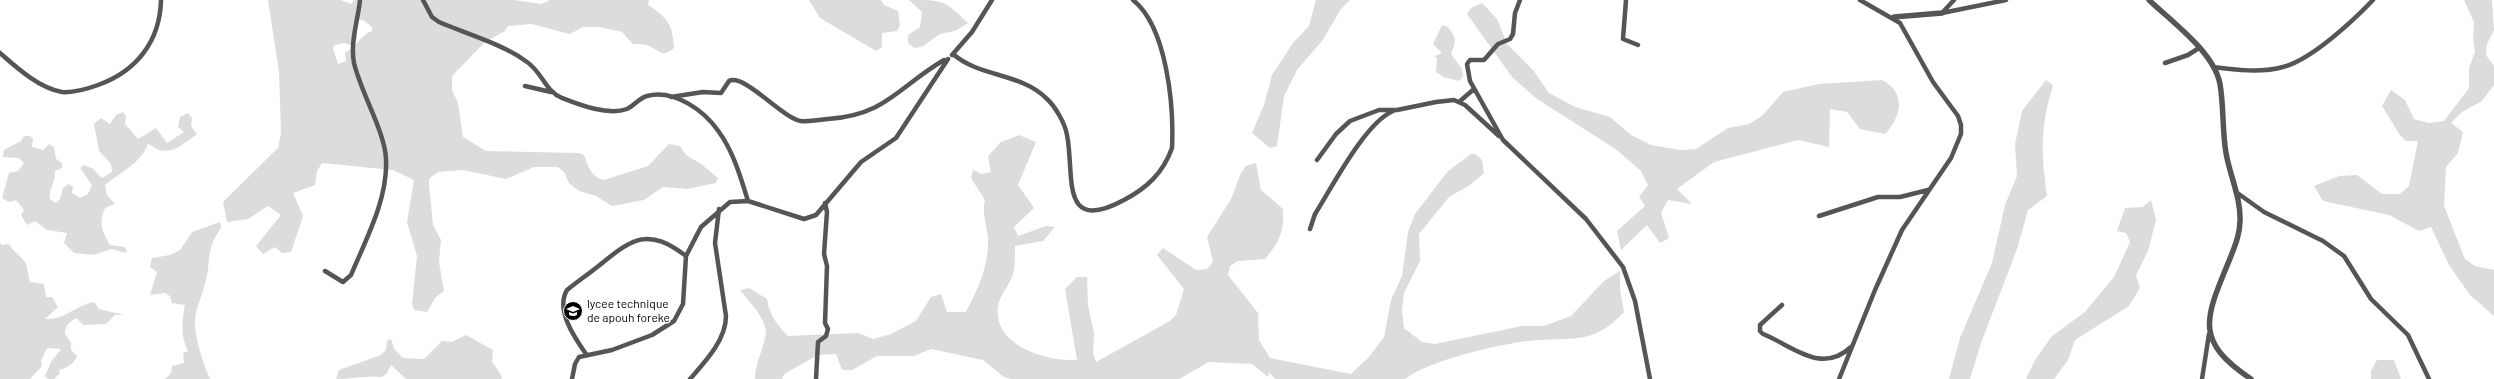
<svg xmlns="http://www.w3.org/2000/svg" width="2494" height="379" font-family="Barlow,sans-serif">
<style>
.green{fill:#dcdcdc;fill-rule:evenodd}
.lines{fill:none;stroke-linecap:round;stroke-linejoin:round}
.minor{stroke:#555;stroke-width:4.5}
.tertiary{stroke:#555;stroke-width:5.5}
.labels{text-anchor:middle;stroke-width:3;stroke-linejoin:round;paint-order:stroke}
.poi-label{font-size:12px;fill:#000;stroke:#fff;text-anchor:start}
</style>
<rect width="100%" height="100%" fill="#fff"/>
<!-- green -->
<path class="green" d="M268 0H341L351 4 354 0H514L541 4 550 0H649L648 5C667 17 673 25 674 48 663 58 660 51 649 46 644 44 638 44 633 44L622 32 599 27H583L570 34 531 24 508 26 505 31 485 42 452 76V90L458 103 463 137 486 151 579 153 584 155C588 166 591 177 604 180L648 166 669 144 680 146 686 155 701 164 718 178 716 183 687 189 663 187 644 200 612 206 596 196 579 191 569 183 564 172 558 167H534L506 179 463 170 438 172 429 179V185L433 225 441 240 439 262 444 291 435 298 427 312 414 310 412 304 417 256 407 222 414 180 393 170 322 163 317 171 315 185 293 193 303 216 291 252 282 253 275 247 263 254 256 246 281 215 268 206 248 219 227 222 223 202 278 148 281 133 279 72ZM358 20H363L372 27V31C361 35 357 46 345 53L346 61 338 64 333 48 335 45 344 43 353 46C359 41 357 32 355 25Z
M809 0H881L884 5 898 11 900 25 897 31 882 33V47L876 51 820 18Z
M909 0C944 0 944 0 968 23L955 31 940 34 922 47 914 48 908 43V35L920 27 922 12Z
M1316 0H1350L1341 9 1322 41 1297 70 1284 96 1277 146 1270 148 1252 133 1264 105 1272 75 1293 43 1309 26Z
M2464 0H2492L2494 30 2487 44 2486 55 2494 66V85L2482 101 2462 112 2451 123 2463 132 2458 153 2446 167 2444 206 2465 259 2475 266 2494 270V316L2470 295 2449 265 2431 227 2419 231 2389 215 2323 201 2314 186 2339 176 2357 175 2382 194H2400L2409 186 2418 141H2406L2400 135 2382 106 2391 90 2405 100 2414 119 2429 123 2444 121 2469 88V68L2475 52 2473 39 2474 22Z
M1482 3 1497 19 1507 44 1533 70 1549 93 1575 107 1610 117 1631 135 1651 145 1681 150 1696 149 1728 128 1749 124 1762 116 1783 92 1819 84 1882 80C1907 93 1901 117 1885 134L1860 129 1847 112 1830 109 1829 147 1798 140 1714 162 1677 189 1692 204 1668 200 1661 213 1669 238 1660 243 1647 225 1621 250 1617 231 1645 206 1639 197 1648 185 1641 171 1617 150 1537 99 1512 77 1467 14 1471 8Z
M1442 25 1448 27C1458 41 1456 40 1451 54L1462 69 1463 77 1459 81 1444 77 1436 72 1437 58 1434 56 1441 54V52L1433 44Z
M2046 80 2053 85C2040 129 2041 151 2047 196L2028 210 2017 249 1981 343 1970 379H1949L1960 338 1992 263 2005 205 2017 176 2015 144 2022 111Z
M123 112 126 116 125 124 138 139 156 128 167 143 184 132 178 127 180 117 188 113 192 118 191 126 197 134C186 142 174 154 159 150 155 149 152 145 148 144 141 163 121 172 105 185L107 195 115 204 105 208C98 223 102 231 110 245L125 247 127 253 111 249 94 255 74 253 64 243 67 233 47 230 35 221 27 225 21 215 24 210 16 200 9 202 2 198 9 173 18 171 24 163 19 158 3 157 4 150 21 141 24 136H30L33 139 32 147 43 150 49 144 54 147 56 159 62 163V168L55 171C56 182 48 189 50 199L56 203 60 199 63 188 69 184 73 187 72 193 80 198 88 194 92 185 80 168 84 165 92 168 102 178 112 172 111 164 99 151 94 124 101 118 110 124 116 115Z
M1019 135 1036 142 1018 185 1034 208 1014 227 1018 236 1046 226 1055 227 1043 241 1015 246C1015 254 1015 263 1014 271 1011 284 999 295 998 307 993 346 1047 362 1077 360L1065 289 1077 277H1087L1088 305 1094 333 1093 353 1096 362 1170 321 1176 315 1184 289 1157 255 1163 248 1196 270 1207 269 1213 262 1207 237 1231 199 1241 173 1246 166 1256 163 1261 190 1283 209C1284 232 1280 241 1265 259L1238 261 1230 266 1228 275 1258 313 1259 340 1270 358 1351 374 1369 357 1384 337 1391 300 1402 276 1408 232 1415 214 1448 171 1471 154H1475L1482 160 1484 173 1470 185 1449 197 1419 234 1420 261 1404 293 1402 311 1404 328 1422 342 1435 344 1522 326H1544L1571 316 1604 281 1620 271V289L1624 312C1592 347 1570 336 1529 341 1499 344 1428 361 1405 379H1275L1269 372 1268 377 1252 364 1209 362 1179 379H1011L1004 377 983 360 931 349 914 356H877L852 370H842L836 354 818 355 784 374 782 379H755C755 364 762 353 765 338 770 321 749 302 740 290L749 288 767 299C769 314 777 325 788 336L858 333 873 339 891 334 916 321 931 297 941 294 947 312H966C977 290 987 271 988 245 989 229 981 215 985 200L971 178 973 170 982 174 991 172 988 156 1001 142Z
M2151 200 2156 220 2148 251 2136 275 2140 288 2129 306 2075 340 2068 360 2054 379H2026L2035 360 2052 336 2085 312 2114 277 2130 242 2126 233 2117 231 2125 208 2143 207Z
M220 222 221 228C206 249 211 258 206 280 203 293 197 305 195 319 194 336 202 359 208 375L211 379H165L171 373 172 366 184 363 183 353 188 351C180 336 182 321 185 305L172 303 170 296 165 293 150 295 157 272 150 267 152 258 170 255 180 250 192 232Z
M0 241 1 245 9 244C13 252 20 255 25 262 28 268 28 275 30 282L44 284 46 297H52L58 307 45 319C63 321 76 305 94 302L99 309 124 315H115L106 324 84 325 76 318C69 322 65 326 65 334L71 342V350L77 356C74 364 67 368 59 370L60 373 54 379H48L45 376 51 362 61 349 47 348 41 361 42 366 30 379H0Z
M466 335 493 350 492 362 500 373 502 379H406L391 365 387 373 382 377C367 375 352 379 336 379L339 370 381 355 386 350 387 341 391 339 394 349 403 358 424 359 442 341 452 342Z
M2377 360H2394L2401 379H2371V371Z"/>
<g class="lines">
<!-- minor -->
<path class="minor" d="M423 0 432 17 439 22C467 34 503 44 527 62 542 72 545 91 562 98 580 105 608 116 627 109 634 106 639 98 647 96 674 89 704 110 719 132 733 151 741 178 748 201
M1520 0 1515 13 1513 34 1510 39 1498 44 1484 60H1470L1467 64 1470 81 1503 140 1586 219 1623 267 1635 301 1650 379
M1626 0 1623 39 1638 45
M1942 13 2006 0
M1942 13 1954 0
M0 53C17 68 39 88 62 92 74 93 87 89 98 85 137 71 160 41 161 0
M953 54C979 77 1021 73 1046 98 1055 106 1065 123 1067 135 1075 175 1059 235 1124 200 1147 188 1163 173 1172 148 1174 106 1167 27 1133 0
M952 55 972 32 992 0
M2165 63 2188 55 2199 48
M2213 67C2235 70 2262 73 2283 67 2311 60 2353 21 2373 0
M525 86 551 92
M671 97 703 92 721 93 729 81C744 73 782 118 801 121 809 122 819 120 828 119 886 115 898 87 944 60
M1459 102 1474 89
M1317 160 1336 134 1350 121 1379 110H1397L1436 102 1454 100 1465 105 1499 136
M2236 192 2264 212 2323 241 2344 256 2371 299 2408 335 2429 379
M1819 216 1878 197H1900L1928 190
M1310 229 1315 214C1332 187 1365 123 1393 111
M325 271 343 282 351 275C366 239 388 199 386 159 385 132 361 93 354 63 350 42 358 20 360 0
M1782 305 1760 325V331L1763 334C1793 346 1821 375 1851 347
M586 354C575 338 555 310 567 290 578 281 590 273 601 264 634 237 649 228 686 256
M572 379 575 364 579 357 612 350 652 335 674 321 683 304 686 256 701 227 730 202 748 201 804 219 816 215 861 162 896 138 948 59
M690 379C705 362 726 340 726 316L715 243 719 209
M816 379 818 342 826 336 828 329 825 323 827 266 824 254 827 212 825 203
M1839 379 1875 290 1902 230 1951 158 1961 134V125L1958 116 1933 82 1900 23 1860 0
M2202 379 2209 334"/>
<!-- tertiary -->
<path class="tertiary" d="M2149 0C2172 22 2214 52 2220 84 2224 107 2222 130 2226 153 2230 176 2241 198 2240 221 2240 235 2234 248 2229 261 2205 319 2194 341 2251 379
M1894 17 1942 13"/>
</g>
<!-- icons -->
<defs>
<symbol id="university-disc" viewBox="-11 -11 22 22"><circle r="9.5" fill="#000" stroke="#fff"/><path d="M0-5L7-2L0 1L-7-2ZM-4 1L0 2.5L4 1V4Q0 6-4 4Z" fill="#fff"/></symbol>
</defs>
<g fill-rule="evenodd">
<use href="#university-disc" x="562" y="300" width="22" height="22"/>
</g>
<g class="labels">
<!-- poi labels -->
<g class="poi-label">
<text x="587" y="308">lycee technique<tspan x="587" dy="14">de apouh foreke</tspan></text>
</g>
</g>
</svg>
